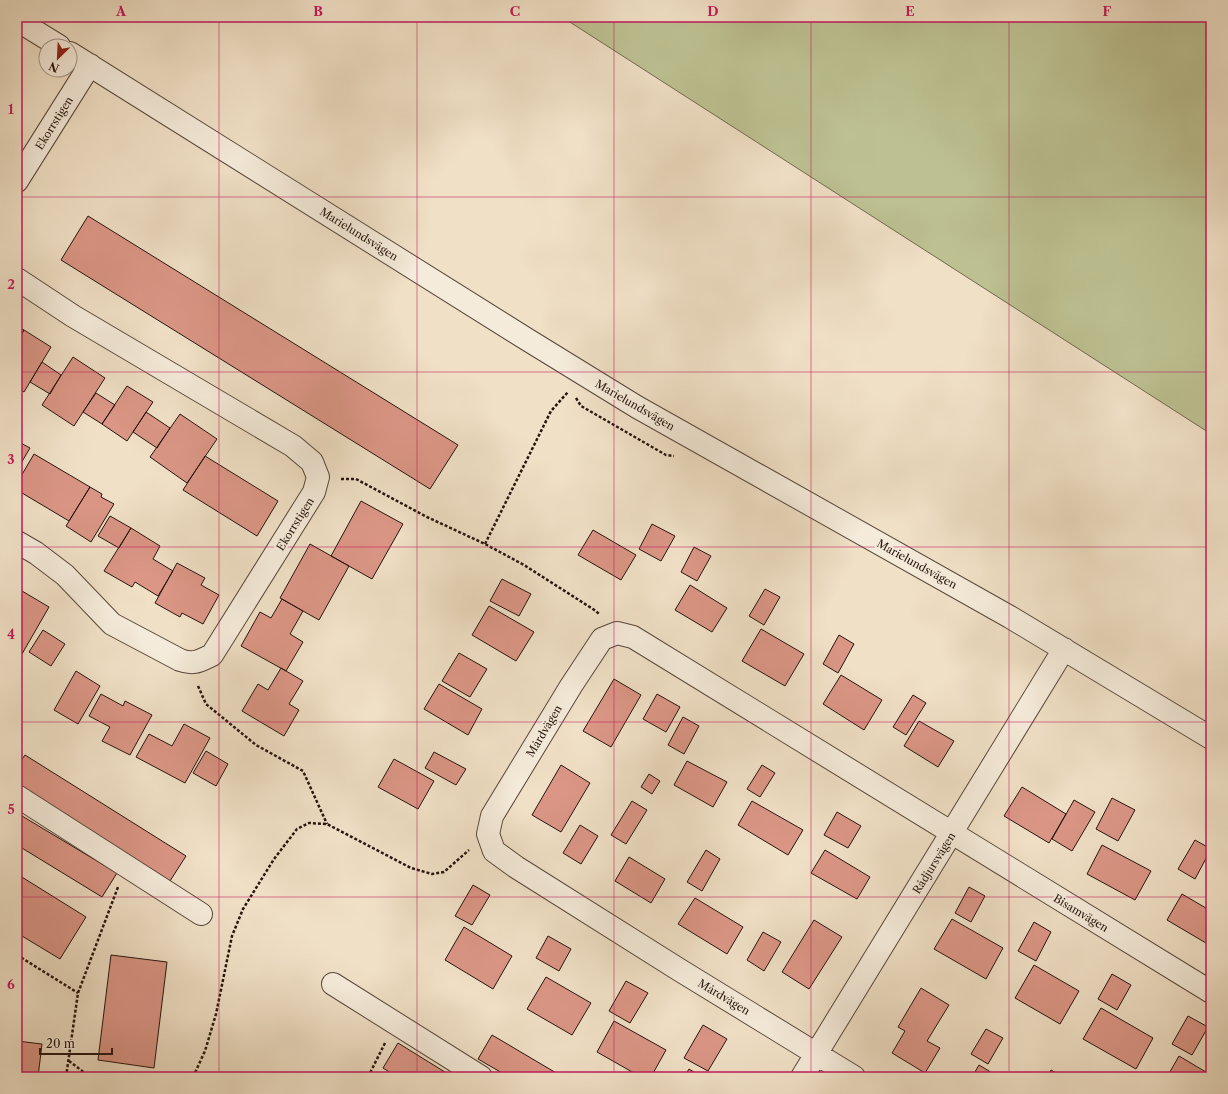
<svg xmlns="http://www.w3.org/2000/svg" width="1228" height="1094" font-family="'Libre Caslon Text',serif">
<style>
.green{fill:#bdc192;stroke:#716a50}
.building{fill:#db9686;stroke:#25140d}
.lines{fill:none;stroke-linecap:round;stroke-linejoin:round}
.minor-casing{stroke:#58473b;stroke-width:24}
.path{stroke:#25140d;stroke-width:2.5;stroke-dasharray:3 2;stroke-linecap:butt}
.minor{stroke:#f5ebda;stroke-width:22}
.grid{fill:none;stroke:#c2185b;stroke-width:1;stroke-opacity:0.55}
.labels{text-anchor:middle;stroke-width:4;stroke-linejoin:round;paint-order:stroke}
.street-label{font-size:11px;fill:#25140d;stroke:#f5ebda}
.neatline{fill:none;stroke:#c2185b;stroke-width:1.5}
.grid-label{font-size:13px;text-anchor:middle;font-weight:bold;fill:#c2185b}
</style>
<rect width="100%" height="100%" fill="#f0e0c6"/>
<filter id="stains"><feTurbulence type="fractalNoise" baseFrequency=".005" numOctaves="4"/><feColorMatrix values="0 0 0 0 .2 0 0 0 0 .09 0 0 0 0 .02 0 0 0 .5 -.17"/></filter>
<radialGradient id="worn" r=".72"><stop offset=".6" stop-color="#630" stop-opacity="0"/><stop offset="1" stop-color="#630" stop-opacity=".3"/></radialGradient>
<!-- green -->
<path class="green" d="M562 17H1211V434Z"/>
<!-- building -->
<path class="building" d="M88 216 458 445 430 489 61 260Z
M17 326 24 330 17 342Z
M24 330 51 347 24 392 17 388V342Z
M73 357 105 378 74 426 42 405Z
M42 362 61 375 50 394 30 382Z
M127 386 153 402 127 441 102 424Z
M96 393 115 405 102 424 83 412Z
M146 412 170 428 157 448 133 432Z
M180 414 217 439 187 483 150 457Z
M17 441 30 448 17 470Z
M34 454 90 487 69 521 17 490V483Z
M205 456 278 501 257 536 183 490Z
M90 487 102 494 101 497 114 504 91 542 66 526Z
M361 501 403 524 372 579 331 556Z
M110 516 131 528 119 548 98 536Z
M652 524 675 536 661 561 639 549Z
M131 528 160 546 153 559 173 571 158 596 135 582 132 587 104 571Z
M593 530 636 555 621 580 578 555Z
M310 544 349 566 319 620 280 598Z
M694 547 711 556 697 581 681 572Z
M177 563 205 578 201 585 219 595 203 624 182 613 180 617 155 603Z
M502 579 531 594 519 616 490 601Z
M690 585 727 608 712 632 675 610Z
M765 589 780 597 764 625 749 616Z
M22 591 49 607 22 654 17 651V600Z
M282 599 303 611 290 634 303 642 286 671 241 646 260 612 271 618Z
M489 606 534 632 516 661 472 635Z
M761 629 804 654 785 686 742 661Z
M43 630 65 644 51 666 29 652Z
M839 635 854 644 838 673 823 664Z
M459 653 487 669 470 697 442 681Z
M281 668 303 681 289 704 299 710 284 736 242 711 258 684 268 690Z
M76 671 100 686 78 724 54 710Z
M841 675 882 700 864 730 823 704Z
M614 679 641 695 611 747 583 731Z
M439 684 482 709 468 735 424 709Z
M101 694 123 706 125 701 152 715 130 755 102 741 110 727 89 716Z
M657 694 680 707 666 732 643 719Z
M913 695 926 703 906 735 893 727Z
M683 717 699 726 684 754 668 745Z
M919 721 954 741 938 767 904 746Z
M184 724 210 738 185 783 136 757 149 734 172 746Z
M206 751 228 764 216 786 193 773Z
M434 752 466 769 456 785 425 768Z
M25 755 186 856 170 881 17 785V766Z
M394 759 434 781 418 809 378 787Z
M687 761 727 782 713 807 674 785Z
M561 765 590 783 561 832 532 815Z
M762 765 775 773 760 797 747 789Z
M649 774 660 781 652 794 641 787Z
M1022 787 1066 814 1049 843 1004 816Z
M1112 798 1135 810 1118 841 1096 829Z
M1074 800 1095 812 1072 851 1052 839Z
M632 801 647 810 626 844 611 835Z
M752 801 803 830 788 855 738 825Z
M837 812 861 826 848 848 824 835Z
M17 813 117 873 102 897 17 845Z
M580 825 598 836 581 864 563 853Z
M1195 840 1211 849 1195 879 1178 869Z
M1102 845 1151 871 1135 900 1087 874Z
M706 850 720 859 702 891 687 882Z
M825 850 870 877 857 899 811 873Z
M629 857 665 879 651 903 615 881Z
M17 874 86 917 60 959 17 933Z
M473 885 490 895 472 925 455 916Z
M969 887 985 896 971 922 955 913Z
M1182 894 1211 911V946L1167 920Z
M695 898 743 927 727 954 678 924Z
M952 919 1003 948 986 979 934 949Z
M814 920 842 937 809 989 782 972Z
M1034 922 1051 932 1036 961 1018 951Z
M464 927 512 956 493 989 445 960Z
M763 932 781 942 764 971 747 960Z
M548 936 571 949 559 971 536 958Z
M111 955 167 962 154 1068 98 1060Z
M1034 965 1079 991 1060 1024 1015 998Z
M1112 974 1131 985 1117 1010 1098 999Z
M546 977 591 1003 572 1035 527 1009Z
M626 981 648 993 630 1023 609 1011Z
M921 988 949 1005 927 1041 940 1048 925 1073 892 1053 905 1031 898 1027Z
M1101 1008 1153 1038 1136 1069 1083 1039Z
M1188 1016 1208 1027 1192 1055 1172 1044Z
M614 1021 666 1050 651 1077H641L597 1052Z
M703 1025 727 1039 708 1071 684 1058Z
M986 1029 1003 1038 988 1064 971 1054Z
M492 1035 563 1077H509L478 1059Z
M17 1041 42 1044 38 1077H17Z
M398 1043 453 1077H397L383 1068Z
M1179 1056 1211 1075V1077H1167Z
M979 1065 999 1077H972Z
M689 1069 702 1077H684Z
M1051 1070 1063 1077H1047Z"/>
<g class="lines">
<defs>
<path id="minor" d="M17 20 59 46
M70 53 528 340 637 407 1010 617 1211 738
M17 181 90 65
M17 279 73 316 293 446 312 462 318 477 314 492 212 655C199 661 194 665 180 660L112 624 65 575 36 553 17 542
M17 796 201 914
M333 984 481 1077
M802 1077 1064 649
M854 1077 678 969 516 867 494 851 488 834 492 816 571 686 602 639 617 633 633 637 1211 992"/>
</defs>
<!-- minor casing -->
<use href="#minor" class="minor-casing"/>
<!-- path -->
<path class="path" d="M576 398 581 406 666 455 674 456
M341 479H356L427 517 485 544 524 565 596 611 600 615
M485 544 551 411 568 392
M198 686 206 704 256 745 303 771 327 824
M17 955 78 993
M69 1061 90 1077
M66 1077 78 993 118 887
M193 1077 205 1051 216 1014 232 936 243 909 274 859 297 829 309 823 327 824 411 868 432 874 444 872 469 850
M368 1077 385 1043"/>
<!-- minor -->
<use href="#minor" class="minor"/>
</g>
<!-- grid -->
<path class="grid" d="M219 17V1077M417 17V1077M614 17V1077M811 17V1077M1009 17V1077M17 197H1211M17 372H1211M17 547H1211M17 722H1211M17 897H1211"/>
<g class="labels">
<!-- street labels -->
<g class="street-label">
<text transform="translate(54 123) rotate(-58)" y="4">Ekorrstigen</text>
<text transform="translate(359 234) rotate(32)" y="4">Marielundsvägen</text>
<text transform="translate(635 405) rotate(30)" y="4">Marielundsvägen</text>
<text transform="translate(295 524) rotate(-58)" y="4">Ekorrstigen</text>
<text transform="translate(917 564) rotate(29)" y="4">Marielundsvägen</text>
<text transform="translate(544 731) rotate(-59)" y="4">Mårdvägen</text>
<text transform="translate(934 863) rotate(-58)" y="4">Rådjursvägen</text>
<text transform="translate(1081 913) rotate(31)" y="4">Bisamvägen</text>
<text transform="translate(724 997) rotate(31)" y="4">Mårdvägen</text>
</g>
</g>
<!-- margin -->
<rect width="1228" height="1094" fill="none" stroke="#f0e0c6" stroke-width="44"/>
<!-- north arrow -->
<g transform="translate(58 58) rotate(204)"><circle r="19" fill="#f5ebda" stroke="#a29588"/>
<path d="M0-3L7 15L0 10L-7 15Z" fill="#8f2418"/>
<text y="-6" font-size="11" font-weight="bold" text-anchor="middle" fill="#25140d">N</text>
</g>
<!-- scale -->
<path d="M40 1048v6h72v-6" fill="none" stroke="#25140d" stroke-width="2"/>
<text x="46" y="1048" font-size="12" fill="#25140d" stroke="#f5ebda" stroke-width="3" paint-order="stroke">20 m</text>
<rect x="22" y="22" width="1184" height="1050" class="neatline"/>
<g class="grid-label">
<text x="121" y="16">A</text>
<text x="318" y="16">B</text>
<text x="515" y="16">C</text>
<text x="713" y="16">D</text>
<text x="910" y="16">E</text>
<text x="1107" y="16">F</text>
<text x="11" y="114">1</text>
<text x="11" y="289">2</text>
<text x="11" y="464">3</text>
<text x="11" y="639">4</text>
<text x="11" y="814">5</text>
<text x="11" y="989">6</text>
</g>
<rect width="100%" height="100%" filter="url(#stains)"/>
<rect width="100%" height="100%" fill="url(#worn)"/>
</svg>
